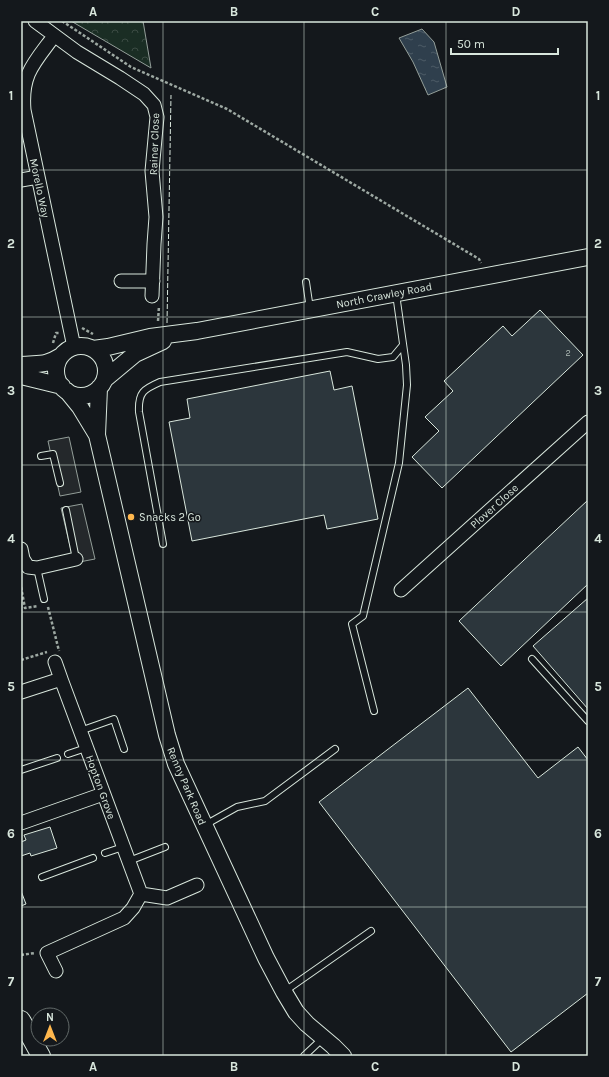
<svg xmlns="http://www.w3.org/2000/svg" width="609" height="1077" font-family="Karla,sans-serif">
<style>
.forest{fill:url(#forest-crowns);stroke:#939e99}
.parking{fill:#24282b;stroke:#939e99}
.water{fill:url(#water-ripples);stroke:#939e99}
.building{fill:#2c363c;stroke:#d8e6dc}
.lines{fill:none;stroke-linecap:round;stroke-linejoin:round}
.service-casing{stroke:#d8e6dc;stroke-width:8}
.minor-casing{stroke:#d8e6dc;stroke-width:15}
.tertiary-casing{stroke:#d8e6dc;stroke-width:18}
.secondary-casing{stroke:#d8e6dc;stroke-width:20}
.path{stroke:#9da8a2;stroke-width:2.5;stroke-dasharray:3 2;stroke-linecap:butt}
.service{stroke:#14181c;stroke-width:6}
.minor{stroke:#14181c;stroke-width:13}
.tertiary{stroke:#14181c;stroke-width:16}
.secondary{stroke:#14181c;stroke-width:18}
.fence{stroke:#d8e6dc;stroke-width:1;stroke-dasharray:5 2;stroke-linecap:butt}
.grid{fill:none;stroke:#d8e6dc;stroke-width:1;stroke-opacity:0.55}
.poi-dot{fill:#ffb74d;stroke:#14181c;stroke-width:1.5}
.labels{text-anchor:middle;stroke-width:3;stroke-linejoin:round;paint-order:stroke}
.number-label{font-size:9px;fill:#adbab4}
.street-label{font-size:11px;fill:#d8e6dc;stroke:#14181c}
.poi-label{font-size:11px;fill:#d8e6dc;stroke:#14181c;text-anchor:start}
.neatline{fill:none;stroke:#d8e6dc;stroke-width:1.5}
.grid-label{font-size:13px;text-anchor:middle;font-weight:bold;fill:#d8e6dc}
</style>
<defs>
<pattern id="forest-crowns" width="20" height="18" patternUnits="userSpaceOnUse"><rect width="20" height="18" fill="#1a2d24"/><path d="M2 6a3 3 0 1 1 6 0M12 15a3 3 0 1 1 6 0" fill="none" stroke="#3b4b43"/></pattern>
<pattern id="water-ripples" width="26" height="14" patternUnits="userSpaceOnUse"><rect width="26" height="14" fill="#2f3f4d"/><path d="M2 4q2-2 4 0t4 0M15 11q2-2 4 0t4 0" fill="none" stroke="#4c5b66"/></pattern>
</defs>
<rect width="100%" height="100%" fill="#14181c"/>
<!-- forest -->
<path class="forest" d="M71 21H143L151 68Z"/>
<!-- parking -->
<path class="parking" d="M69 437 81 492 60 496 48 441Z
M82 504 95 559 74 563 61 508Z"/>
<!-- water -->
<path class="water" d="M422 29 434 42 447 87 428 95 413 62 399 38Z"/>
<!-- building -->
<path class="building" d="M540 310 583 355 442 488 412 457 439 431 425 417 453 391 444 381 503 326 512 336Z
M330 371 334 390 352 386 378 519 327 529 324 515 192 541 169 422 190 418 187 399Z
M588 500V584L501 666 459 621Z
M588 598V709L533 646Z
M468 688 538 778 578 747 588 760V993L511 1052 319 802Z
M50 827 57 848 31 856 30 853 21 856V842L26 840 24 835Z
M21 891 26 904 21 906Z"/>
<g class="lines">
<defs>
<path id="service" d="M306 282 310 309
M41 456 53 454 60 483
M66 510 76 559
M163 544 139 412C138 392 144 389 160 382L347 352 378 359 393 357 403 345
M37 568 44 599
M532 659 588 721
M374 711 352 624 363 616 399 463 407 385 406 365 396 294
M80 731 114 719 124 749
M68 754 86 748
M21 770 57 758
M205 825 237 807 265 801 335 749
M105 853 123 847
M129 861 165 847
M42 877 93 858
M285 991 371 931
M304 1056 322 1039"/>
<path id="minor" d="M35 21 77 52 120 78 144 94 154 105 157 117 152 171 156 217 154 244 152 296
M54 36C34 63 21 74 24 110L74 347
M21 180 38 177
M121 281H153
M21 549 23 559 28 567 37 568 76 559
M401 590 588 422
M55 662 61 679
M21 692 61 679 141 894 133 908 124 918 47 953 56 971
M21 823 103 794
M141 894 167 898 197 885"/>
<path id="tertiary" d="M56 371a25 25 0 1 1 50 0a25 25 0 1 1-50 0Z
M93 349 108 347 150 337 197 331 588 257
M21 365C39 363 45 366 61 356
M21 376 62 386
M105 379 135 354 163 341
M99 388 97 435 167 735 176 764 266 958 284 992 296 1012 307 1024 333 1046 343 1056
M67 391 80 407 97 435"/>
<path id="secondary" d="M21 1020 41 1056"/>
</defs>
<!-- service casing -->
<use href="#service" class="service-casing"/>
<!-- minor casing -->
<use href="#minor" class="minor-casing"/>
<!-- tertiary casing -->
<use href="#tertiary" class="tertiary-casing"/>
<!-- secondary casing -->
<use href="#secondary" class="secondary-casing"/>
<!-- path -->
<path class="path" d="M62 21 131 67 227 109 479 259 481 263
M158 321 159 306
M82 328 93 334
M53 343 56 333H59
M21 587 25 608 38 606
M48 607 59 651
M21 660 47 652
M21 955 35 953"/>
<!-- service -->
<use href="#service" class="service"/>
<!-- minor -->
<use href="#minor" class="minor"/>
<!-- tertiary -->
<use href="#tertiary" class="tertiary"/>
<!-- secondary -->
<use href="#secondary" class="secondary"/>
<!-- fence -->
<path class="fence" d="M167 323 171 95"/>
</g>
<!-- grid -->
<path class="grid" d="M163 21V1056M304 21V1056M446 21V1056M21 170H588M21 317H588M21 465H588M21 612H588M21 760H588M21 907H588"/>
<!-- markers -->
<circle class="poi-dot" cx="131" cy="517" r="4"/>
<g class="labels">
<!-- number labels -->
<g class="number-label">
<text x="568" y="356">2</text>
</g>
<!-- street labels -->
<g class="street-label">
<text transform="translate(154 144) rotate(-88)" y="4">Rainer Close</text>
<text transform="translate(40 188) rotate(78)" y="4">Morello Way</text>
<text transform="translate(384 295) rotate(-11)" y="4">North Crawley Road</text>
<text transform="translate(494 506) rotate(-42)" y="4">Plover Close</text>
<text transform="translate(187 786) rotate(67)" y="4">Renny Park Road</text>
<text transform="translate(101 787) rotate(70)" y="4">Hopton Grove</text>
</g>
<!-- poi labels -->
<g class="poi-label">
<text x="139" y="521">Snacks 2 Go</text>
</g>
</g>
<!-- border -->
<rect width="609" height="1077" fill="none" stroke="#14181c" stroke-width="44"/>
<!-- north arrow -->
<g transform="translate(50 1027)"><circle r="19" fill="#14181c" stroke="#626a69"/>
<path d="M0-3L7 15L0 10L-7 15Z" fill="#ffb74d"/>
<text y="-6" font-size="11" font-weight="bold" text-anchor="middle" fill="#d8e6dc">N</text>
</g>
<!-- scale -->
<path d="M451 48v6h107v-6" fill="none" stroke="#d8e6dc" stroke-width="2"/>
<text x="457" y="48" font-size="12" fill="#d8e6dc" stroke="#14181c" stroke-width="3" paint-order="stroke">50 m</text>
<rect x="22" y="22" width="565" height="1033" class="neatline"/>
<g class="grid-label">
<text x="93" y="16">A</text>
<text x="234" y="16">B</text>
<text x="375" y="16">C</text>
<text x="516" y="16">D</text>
<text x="11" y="100">1</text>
<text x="598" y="100">1</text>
<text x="11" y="248">2</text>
<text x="598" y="248">2</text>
<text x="11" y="395">3</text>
<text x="598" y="395">3</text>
<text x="11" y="543">4</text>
<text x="598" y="543">4</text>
<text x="11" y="691">5</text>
<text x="598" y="691">5</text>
<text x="11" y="838">6</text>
<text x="598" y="838">6</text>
<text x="11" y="986">7</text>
<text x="598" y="986">7</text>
<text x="93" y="1071">A</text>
<text x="234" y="1071">B</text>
<text x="375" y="1071">C</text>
<text x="516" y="1071">D</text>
</g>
</svg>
